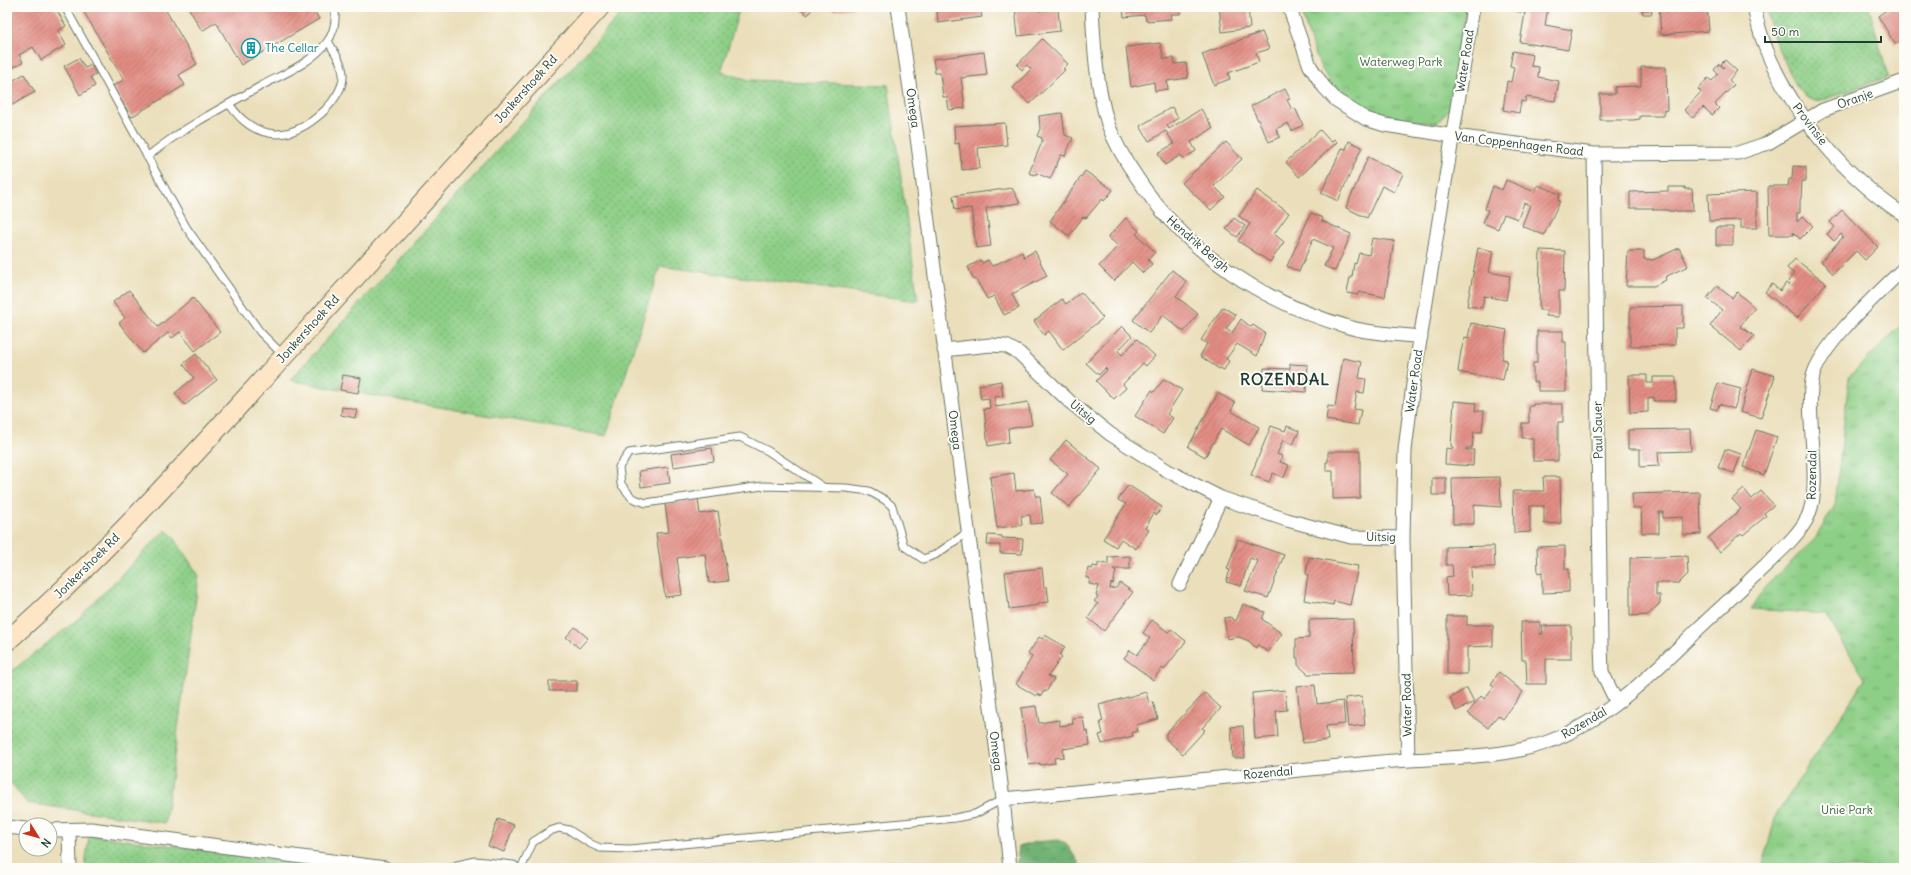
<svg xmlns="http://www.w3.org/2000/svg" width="1911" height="875" font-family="Delius,sans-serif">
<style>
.grass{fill:url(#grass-dots);stroke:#56865e}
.forest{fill:url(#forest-crowns);stroke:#487854}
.park{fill:url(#park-tufts);stroke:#56865e}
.building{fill:url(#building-hatch)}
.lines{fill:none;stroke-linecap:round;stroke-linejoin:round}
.lane-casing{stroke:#667663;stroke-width:9}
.street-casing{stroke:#667663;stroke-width:15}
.secondary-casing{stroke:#667663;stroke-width:21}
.lane{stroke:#fff;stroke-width:7}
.street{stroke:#fff;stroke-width:13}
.secondary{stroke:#fde5c5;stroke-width:19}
.labels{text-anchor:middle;stroke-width:4;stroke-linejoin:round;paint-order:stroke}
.culture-label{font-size:12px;fill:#0d838f;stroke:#fdfcf7;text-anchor:start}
.street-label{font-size:12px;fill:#1f3d34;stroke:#fdfcf7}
.park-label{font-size:12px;fill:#3b6249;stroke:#fdfcf7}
.district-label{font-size:16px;font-weight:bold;letter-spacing:1px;fill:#1f3d34;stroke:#fdfcf7}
</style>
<defs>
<pattern id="grass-dots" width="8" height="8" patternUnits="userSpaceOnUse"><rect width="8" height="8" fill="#8ecf87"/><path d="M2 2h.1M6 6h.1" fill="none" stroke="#73a96f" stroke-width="1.8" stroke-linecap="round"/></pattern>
<pattern id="forest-crowns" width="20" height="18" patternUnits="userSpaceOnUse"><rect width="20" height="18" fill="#72b274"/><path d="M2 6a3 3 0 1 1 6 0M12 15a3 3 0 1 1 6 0" fill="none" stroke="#5d9260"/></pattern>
<pattern id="park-tufts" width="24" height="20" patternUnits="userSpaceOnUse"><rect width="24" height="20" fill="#8ecf87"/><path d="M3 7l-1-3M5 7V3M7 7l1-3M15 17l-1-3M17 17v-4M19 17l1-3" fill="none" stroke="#73a96f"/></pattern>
<pattern id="building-hatch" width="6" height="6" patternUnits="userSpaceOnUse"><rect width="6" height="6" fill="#e28d84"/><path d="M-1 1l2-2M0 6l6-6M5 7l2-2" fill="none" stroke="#b7746d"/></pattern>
</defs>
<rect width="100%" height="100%" fill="#fdfcf7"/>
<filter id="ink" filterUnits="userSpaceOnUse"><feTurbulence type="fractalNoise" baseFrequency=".025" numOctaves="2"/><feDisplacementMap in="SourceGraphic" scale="8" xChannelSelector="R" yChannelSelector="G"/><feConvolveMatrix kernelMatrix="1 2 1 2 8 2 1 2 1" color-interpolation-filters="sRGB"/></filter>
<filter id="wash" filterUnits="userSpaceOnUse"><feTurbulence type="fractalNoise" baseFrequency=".012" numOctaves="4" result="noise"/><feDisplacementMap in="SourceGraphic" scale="16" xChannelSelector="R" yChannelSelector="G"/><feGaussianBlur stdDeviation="0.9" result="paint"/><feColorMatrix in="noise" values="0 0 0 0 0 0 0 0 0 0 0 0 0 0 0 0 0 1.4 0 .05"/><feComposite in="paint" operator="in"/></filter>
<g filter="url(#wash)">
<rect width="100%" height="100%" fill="#ebdfbb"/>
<!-- grass -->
<path class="grass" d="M627 7H740L721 72 750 80 888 85 918 301 660 266 606 436 358 393 360 378 343 375 340 390 290 380Z
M1765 7H1869L1888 77 1825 99 1815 101 1807 98 1797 87 1776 44Z
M165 530 173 536 199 576 165 823 27 803 7 778V675L78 619Z
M89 835 340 868H85Z"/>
<!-- forest -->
<path class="forest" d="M1058 840 1066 843 1082 868H1016L1019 847 1035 842Z"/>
<!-- park -->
<path class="park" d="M1300 7H1466L1450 108 1438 122C1424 124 1410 120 1396 117 1368 111 1338 97 1323 71 1312 51 1307 28 1300 7Z
M1904 322V868H1762L1776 815 1865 679 1826 614 1751 609 1765 587 1815 539 1835 505 1849 377Z"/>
<g id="blocks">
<!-- building -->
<path class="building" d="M7 7H55L66 26 58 31 66 45 41 60 33 47 19 55 23 62 7 71Z
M81 7H164L197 64 179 75 185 85 131 117 113 86 124 80Z
M188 7H312L319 19 241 65 216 22 202 31Z
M796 7H813L808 15Z
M832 7H854V8L832 11Z
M934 7H980L982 17 938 23 937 10H934Z
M1015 7H1038L1039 11 1058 9 1060 31 1018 36Z
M1123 7H1180V14H1171L1172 19 1146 21 1145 15 1124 17Z
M1219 7H1248L1250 28 1222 32Z
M1516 7H1548L1545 25 1572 30 1568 50 1520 42 1525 13 1516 11Z
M1642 7H1651L1652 14H1643Z
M1659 7H1668V9L1684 7H1707L1709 31 1661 35Z
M1891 7H1904V39L1895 44 1878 16Z
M1262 32 1269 49 1256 53 1259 62 1228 73 1230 79 1214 85 1202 54Z
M1042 39 1068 64 1063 69 1065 70 1030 104 1013 88 1031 69 1027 65 1022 70 1017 65Z
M1160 43 1164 59 1174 58 1175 64 1186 63 1188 78 1167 81 1168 89 1155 91 1154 82 1131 87 1126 47Z
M1513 51 1533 55 1531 66 1539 67 1538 77 1559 81 1555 101 1526 97 1525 102 1521 101 1519 113 1503 110 1507 81 1511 82 1514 67 1510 66Z
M984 52 987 75 961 78 965 108 949 110 947 97H943L940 73H935L933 59Z
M79 58 85 68 91 65 96 74 90 77 95 86 80 95 64 66Z
M1725 60 1737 71 1729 80 1734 85 1715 104 1719 108 1712 115 1703 107 1693 118 1684 110 1701 92 1698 89 1708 78 1712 81 1718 74 1714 70 1719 64 1724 68 1721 64Z
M1641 67H1666L1667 111 1664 110V116H1640V119L1633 120H1600V94H1615V87L1641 86Z
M24 74 35 92 7 108V84Z
M1285 89 1290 99 1287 100 1292 110 1295 108 1303 125 1292 131 1288 123 1276 129 1280 137 1269 142 1251 106Z
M1172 107 1178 118 1167 125 1169 129 1201 109 1213 128 1191 142 1196 151 1183 159 1181 155 1165 165 1158 153 1174 144 1166 131 1149 141 1140 126Z
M1062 113 1065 135 1073 138 1065 156 1061 155 1050 179 1036 173 1035 175 1029 173 1042 142V138L1037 136 1040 129 1039 116Z
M1005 123 1007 145 978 148 980 168 962 170 959 143 955 144 954 126Z
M1320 130 1331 142 1334 139 1337 142 1299 177 1286 162Z
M1349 141 1362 147 1338 201 1321 193 1342 148 1346 149Z
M1226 142 1242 159 1214 186 1225 197 1211 210 1182 183Z
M1368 157 1403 174 1394 192 1382 186 1367 218 1346 208Z
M1793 166 1806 167V181H1802L1801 199H1800V213H1797V222L1803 216 1813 226 1800 239 1793 232 1794 235H1769L1768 186H1788L1789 179H1792Z
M1085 171 1113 190 1104 201 1102 199 1086 218 1083 217 1069 236 1050 221Z
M1506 180 1535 192 1538 185 1560 194 1558 200 1560 201 1544 235 1522 226 1530 205 1524 203 1518 219 1504 214 1498 229 1483 223 1488 210 1485 209 1493 186 1502 190Z
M1668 187H1685V189H1692L1693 211H1669L1668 210H1653V208H1630V192L1668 191Z
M1012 188 1020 203 986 208 991 246 976 248 971 208 955 210 953 196Z
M1257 190 1289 213 1274 234 1284 242 1270 262 1238 241 1250 224 1239 216Z
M1757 192V228H1741V220L1709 221 1708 194Z
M1842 210 1878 247 1865 260 1856 251 1833 274 1821 261 1843 237 1841 234 1834 241 1827 234 1835 227 1830 222Z
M1311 213 1323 218 1322 221 1351 234 1335 271 1324 266 1333 248 1313 239 1299 272 1287 266Z
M1126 218 1139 231 1136 234 1155 252 1148 260 1152 264 1143 273 1132 262 1114 281 1099 266 1118 246 1108 237Z
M1234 218 1245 226 1237 237 1226 229Z
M1716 227H1733V245H1716Z
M1372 238 1394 241 1385 297 1358 292V295L1347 293 1350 277H1352L1354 263 1356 264 1359 253 1369 255Z
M1478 248 1493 251 1489 272 1510 276 1506 300 1484 296 1482 308 1467 306Z
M1679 248 1688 266 1665 277 1666 280 1654 286H1626L1628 251H1644V259L1653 260Z
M1540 250 1565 251 1564 291H1559V317L1546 316 1547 310H1539Z
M1035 251 1047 276 1012 294 1019 308 1004 315 994 296 987 299 976 279 974 280 968 267 981 260 982 263 988 260 992 266 1022 252 1024 257Z
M1795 259 1826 283 1797 318 1765 292 1772 284 1780 291 1786 283 1789 285 1790 283 1788 281 1794 274 1787 268Z
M1172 270 1187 282 1176 296 1198 314 1184 332 1163 315 1149 333 1133 320Z
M1717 286 1732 298 1737 292 1755 308 1740 326 1754 336 1741 351 1710 326 1722 310 1707 298Z
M129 290 158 327 193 298 220 332 195 351 180 332 172 338 168 333 143 353 119 323 125 318 113 302Z
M1081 292 1103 318 1063 350 1049 331 1044 335 1034 321 1062 299 1066 304Z
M1683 306V328H1675V345L1630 346V307Z
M1223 307 1236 315 1226 329 1232 333 1241 319 1251 327 1253 325 1265 333 1257 356 1237 344 1226 359 1229 361 1224 370 1220 368 1219 369 1200 356 1207 344 1201 340Z
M1471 323 1507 330 1502 359 1507 360 1503 380 1458 372 1461 351 1465 337 1468 338Z
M1122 326 1132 336 1118 351 1122 355 1137 339 1155 356 1146 366 1143 363 1123 384 1126 388 1114 399 1096 381 1107 370 1105 368 1099 375 1086 363Z
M1537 331H1563V342H1566V391H1538V382H1533V363H1537Z
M196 354 217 380 185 405 175 393 194 378 183 364Z
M1343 358 1362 362 1359 378 1366 379 1364 393 1357 392 1354 409 1361 410 1358 425 1326 420 1328 406 1335 407Z
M1290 364 1308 365 1306 392 1262 389 1264 368 1290 369Z
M1753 369 1775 376 1761 418 1740 412Z
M343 375 361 378 358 393 340 390Z
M1629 375H1647V383H1653V377H1676V401H1654V397L1648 398V412L1630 413Z
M1164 379 1182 390 1167 414 1173 418 1163 434 1135 416 1152 390 1154 392Z
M1001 381 1003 396 994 397 996 407 1028 402 1032 425 1008 429 1009 442 988 446 984 409 990 408 989 398 981 399 979 385Z
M1718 383 1741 389 1734 409 1719 404 1717 410 1710 408Z
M1218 393 1235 403 1231 411 1259 427 1249 445 1221 429 1205 457 1188 447Z
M1454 401 1476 403 1475 411H1484L1482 432H1474L1472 448H1466V450H1474L1473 466 1445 464 1446 448 1453 449V447L1451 446Z
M1533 404H1563V422H1558V461H1533V438H1522V423H1529V406H1533Z
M342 407 357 410 355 418 341 415Z
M1271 426 1285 431 1287 426 1299 431 1293 445 1283 440 1277 454 1282 456 1280 462 1289 465 1284 478 1273 473 1269 482 1251 475Z
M1690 429 1691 451 1658 452 1659 466 1640 467V449H1628V430Z
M1756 430 1777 437 1764 475 1743 467Z
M1066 440 1101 469 1069 507 1052 493 1068 474 1050 460Z
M712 448 714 461 673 467 671 454Z
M1725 449 1741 454 1734 473 1718 468Z
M1335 451H1360V498L1333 499V471H1326V462H1328V452H1335Z
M668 467 670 483 641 487 639 471Z
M1014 473 1016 491 1034 489 1035 496H1040L1043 523 1031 524 1030 515 1021 516 1022 525 997 528 990 477Z
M1500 477 1501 507 1474 505V524H1453L1452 478Z
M1543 477H1560L1561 523 1544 524V506H1530V532L1514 533 1513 491H1544Z
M1432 478H1446V495H1432Z
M1128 485 1162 507 1157 515 1154 513 1145 528 1149 530 1136 549 1121 539 1116 547 1103 539 1126 504 1118 500Z
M1744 489 1752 499 1761 491 1774 505 1764 513 1766 516 1743 535 1741 533 1720 552 1708 538 1741 509 1732 499Z
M1700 492 1701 534 1683 535V517L1663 518V512H1659V533H1642L1641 508H1633L1632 494Z
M698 499 700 514 718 511 728 581 709 583 705 554 677 558 682 595 665 597 656 533 669 532 665 504Z
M988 535 1002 536V538L1023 539 1022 554 1000 553V545H987Z
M1238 539 1284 555 1268 598 1245 591 1258 561 1250 558 1241 586 1226 582 1230 570 1227 569Z
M1494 546 1495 567H1471L1472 595 1447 596 1446 577 1453 576 1452 565H1446V547Z
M1565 546V569H1569V592L1542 593V572L1538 573 1537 547Z
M1130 556V569H1113L1116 571 1113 584 1111 583 1110 589 1116 588 1120 583 1133 592 1104 631 1088 618 1098 604 1094 601 1098 597 1096 596 1099 586 1089 584 1090 578H1086L1088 568 1092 569 1093 566 1098 567V563L1108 564V557Z
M1687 556 1688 574 1679 583H1656V595H1660V603L1648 615 1630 616V558Z
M1309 557 1358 566 1350 605 1334 601 1333 605 1304 600 1308 575 1306 574Z
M1042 568 1044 587H1047L1049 602 1039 603V605L1009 609 1005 572Z
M1243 604 1265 612 1262 619 1282 634 1268 652 1258 645 1256 648 1249 641 1239 637 1227 639 1224 618 1230 617 1236 621Z
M1447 616H1467V625H1493V646L1467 647V674H1447Z
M1353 619 1354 673 1308 674 1298 665V658H1296V639L1309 638V620Z
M1152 620 1168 632 1171 629 1186 641 1164 670 1162 668 1153 680 1124 658 1130 650 1137 655 1150 638 1143 633Z
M1521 622H1540V634H1543L1542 626 1571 625V659H1546V684H1527L1526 660H1522Z
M575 627 588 638 579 648 566 637Z
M1045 635 1065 647 1060 655 1062 657 1048 676 1054 679 1046 692 1044 691 1041 696 1037 694 1036 696 1016 684 1032 657 1028 654 1039 637 1042 639Z
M1499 672 1523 692 1503 719 1498 715 1488 728 1468 713 1481 696 1484 699 1494 686 1491 684Z
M549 681H577V691H549Z
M1315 685 1317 704 1343 701 1345 724 1326 726 1328 740 1303 743 1297 687Z
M1467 688 1474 702 1456 711 1450 698Z
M1285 690 1287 710 1276 711 1278 737 1255 739 1252 693Z
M1146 692 1149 703 1153 702 1158 719 1136 725 1138 731 1132 733 1133 736 1102 744 1099 735 1103 734 1100 722 1103 721 1099 705Z
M1205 693 1221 708 1202 728 1205 730 1183 754 1166 739V733Z
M1362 696 1365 725 1348 727 1345 698Z
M1036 706 1039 723 1059 720 1060 726 1073 724 1072 718 1083 717 1085 731H1088L1090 745 1063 749 1064 757 1054 758 1055 763 1040 765V763L1029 765 1021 708Z
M1243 726 1245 758H1233L1231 727Z
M498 819 514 825 504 852 488 846Z"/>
</g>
</g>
<g filter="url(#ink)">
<use href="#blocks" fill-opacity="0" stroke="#667663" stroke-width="1"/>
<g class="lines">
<defs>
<path id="lane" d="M65 7 186 227 260 332 284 356
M229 104C233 109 238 116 243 120 272 145 301 133 325 110 333 102 344 87 343 75 343 63 334 52 328 41
M147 157C181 129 223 107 261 86 283 74 312 63 327 42 335 32 336 19 335 7
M823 487 768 451 740 437 629 453 619 467 621 484 632 498 646 503 762 486 846 488 869 491 885 500 892 506 904 546 923 559 935 555 968 532
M523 864 533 842 550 831 559 828 569 830 591 844 600 848 630 849 955 818 975 814 1003 799"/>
<path id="street" d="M898 7 917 137 1003 799 1010 868
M1092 7C1094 46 1096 86 1108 124 1115 144 1126 162 1138 179 1188 255 1266 304 1352 328 1374 334 1399 334 1421 337
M1289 7 1310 66 1324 87 1336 100 1366 119 1385 125 1454 136 1594 154 1738 153 1768 143 1823 110 1904 81
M1754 7C1769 88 1836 171 1904 215
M1594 154 1601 645 1602 672 1617 703
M944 350 990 345 1006 346 1019 353 1070 402 1110 434 1168 471 1221 498 1287 520 1351 537 1403 538
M1180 584 1221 498
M1408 760 1403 538 1405 450 1413 384 1473 7
M1003 799C1129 787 1255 775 1381 762 1433 757 1496 760 1545 743 1606 721 1651 675 1696 631 1715 613 1734 596 1752 578 1768 562 1794 541 1805 522 1826 489 1803 416 1813 376 1822 343 1879 293 1904 268
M7 827 26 829
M50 830 91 829 385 868
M69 830 70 868
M457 868 475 864 513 868"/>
<path id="secondary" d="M7 641C103 557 188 461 275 366 383 247 491 127 600 7"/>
</defs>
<!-- lane casing -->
<use href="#lane" class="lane-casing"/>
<!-- street casing -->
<use href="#street" class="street-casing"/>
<!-- secondary casing -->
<use href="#secondary" class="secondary-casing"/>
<!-- lane -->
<use href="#lane" class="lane"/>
<!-- street -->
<use href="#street" class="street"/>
<!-- secondary -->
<use href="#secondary" class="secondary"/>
</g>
</g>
<!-- icons -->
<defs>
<symbol id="building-ring" viewBox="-11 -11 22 22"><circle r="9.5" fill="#fdfcf7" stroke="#0f9aa8" stroke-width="1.5"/><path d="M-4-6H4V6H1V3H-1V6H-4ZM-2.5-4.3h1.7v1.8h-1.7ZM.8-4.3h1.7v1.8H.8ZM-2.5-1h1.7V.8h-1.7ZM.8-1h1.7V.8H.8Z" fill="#0f9aa8"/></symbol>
</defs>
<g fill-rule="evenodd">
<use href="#building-ring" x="240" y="37" width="22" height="22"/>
</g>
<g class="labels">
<!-- culture labels -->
<g class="culture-label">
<text x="265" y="52">The Cellar</text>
</g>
<!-- street labels -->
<g class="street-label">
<text transform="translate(1465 61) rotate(-81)" y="4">Water Road</text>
<text transform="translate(526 89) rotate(-48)" y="4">Jonkershoek Rd</text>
<text transform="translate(1855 99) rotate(-20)" y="4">Oranje</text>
<text transform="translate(913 108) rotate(82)" y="4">Omega</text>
<text transform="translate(1810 124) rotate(53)" y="4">Provinsie</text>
<text transform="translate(1519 144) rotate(7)" y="4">Van Coppenhagen Road</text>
<text transform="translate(1198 244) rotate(41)" y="4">Hendrik Bergh</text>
<text transform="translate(308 329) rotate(-48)" y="4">Jonkershoek Rd</text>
<text transform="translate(1414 381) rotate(-82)" y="4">Water Road</text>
<text transform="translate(1083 412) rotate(40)" y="4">Uitsig</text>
<text transform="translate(955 430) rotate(83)" y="4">Omega</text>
<text transform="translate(1598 430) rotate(-91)" y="4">Paul Sauer</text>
<text transform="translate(1812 475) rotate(-89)" y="4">Rozendal</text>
<text transform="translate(1381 537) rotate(1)" y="4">Uitsig</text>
<text transform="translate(87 566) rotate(-45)" y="4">Jonkershoek Rd</text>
<text transform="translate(1407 705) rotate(-91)" y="4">Water Road</text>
<text transform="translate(1584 723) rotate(-30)" y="4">Rozendal</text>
<text transform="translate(996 751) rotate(83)" y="4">Omega</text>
<text transform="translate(1268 773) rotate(-5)" y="4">Rozendal</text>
</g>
<!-- park labels -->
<g class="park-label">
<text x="1401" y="66">Waterweg Park</text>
<text x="1847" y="814">Unie Park</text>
</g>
<!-- district labels -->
<g class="district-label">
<text x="1285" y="385">ROZENDAL</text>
</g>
</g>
<!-- margin -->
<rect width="1911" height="875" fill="none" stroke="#fdfcf7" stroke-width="24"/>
<!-- north arrow -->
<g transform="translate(38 837) rotate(127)"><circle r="19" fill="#fdfcf7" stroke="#a4b0a9"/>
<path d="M0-3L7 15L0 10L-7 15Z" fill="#c8321e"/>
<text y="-6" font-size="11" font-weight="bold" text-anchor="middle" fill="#1f3d34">N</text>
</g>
<!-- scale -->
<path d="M1765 36v6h116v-6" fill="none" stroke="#1f3d34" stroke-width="2"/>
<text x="1771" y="36" font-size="12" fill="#1f3d34" stroke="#fdfcf7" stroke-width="3" paint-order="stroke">50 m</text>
</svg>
